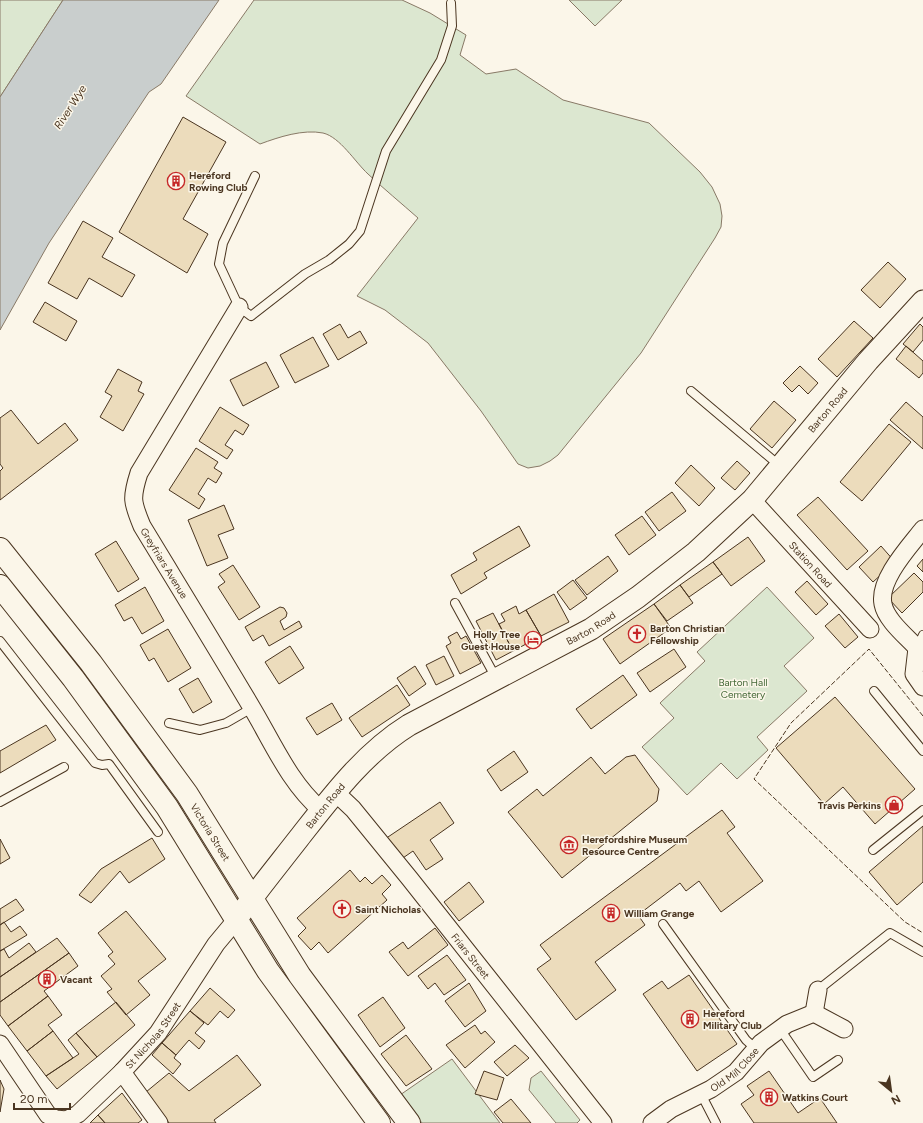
<svg xmlns="http://www.w3.org/2000/svg" width="923" height="1123" font-family="Figtree,sans-serif">
<style>
.green{fill:#dce7d0;stroke:#887966}
.water{fill:#c9cecd;stroke:#887966}
.building{fill:#ecdcbc;stroke:#4a3520}
.lines{fill:none;stroke-linecap:round;stroke-linejoin:round}
.service-casing{stroke:#4a3520;stroke-width:10}
.minor-casing{stroke:#4a3520;stroke-width:19}
.tertiary-casing{stroke:#4a3520;stroke-width:23}
.trunk-casing{stroke:#4a3520;stroke-width:24}
.service{stroke:#fbf6e9;stroke-width:8}
.minor{stroke:#fbf6e9;stroke-width:17}
.tertiary{stroke:#fbf6e9;stroke-width:21}
.trunk{stroke:#fbf6e9;stroke-width:22}
.fence{stroke:#4a3520;stroke-width:1;stroke-dasharray:5 2;stroke-linecap:butt}
.labels{text-anchor:middle;stroke-width:3;stroke-linejoin:round;paint-order:stroke}
.poi-label{font-size:10px;font-weight:bold;fill:#4a3520;stroke:#fbf6e9;text-anchor:start}
.street-label{font-size:10px;fill:#4a3520;stroke:#fbf6e9}
.park-label{font-size:10px;fill:#436837;stroke:#fbf6e9}
.water-label{font-size:11px;font-style:italic;fill:#4a3520;stroke:#fbf6e9}
</style>
<rect width="100%" height="100%" fill="#fbf6e9"/>
<!-- green -->
<path class="green" d="M0 0H63L0 97Z
M254 0H402L430 13 466 35 460 55 486 74 516 69 563 100 649 123 700 172 712 187 720 204 722 216 721 227 715 238 641 353 558 455 550 461 540 466 528 468 518 464 481 411 428 343 385 310 357 296 418 218C401 203 384 189 368 174 355 162 340 137 323 133 303 129 279 137 260 144L186 96Z
M569 0H622L595 26Z
M767 587 814 638 784 666 807 691 757 737 768 750 737 779 721 763 687 795 642 747 674 718 660 703 705 661 697 652Z
M452 1059 500 1123H422L400 1095Z
M541 1071 580 1120 577 1123H556L529 1090 531 1078Z"/>
<!-- water -->
<path class="water" d="M63 0H219L161 84 149 92 49 243 0 330V97Z"/>
<!-- building -->
<path class="building" d="M183 117 226 142 183 219 208 234 187 273 119 232Z
M83 221 113 238 102 257 135 275 122 297 89 278 77 299 48 283Z
M888 262 906 279 880 308 861 290Z
M45 302 77 321 66 341 33 322Z
M854 321 873 338 837 377 818 359Z
M340 324 348 338 360 331 367 343 338 360 323 334Z
M920 324 923 327V340L913 352 903 344Z
M313 337 329 366 295 383 280 355Z
M906 346 923 361V373L919 378 896 359Z
M266 362 279 387 243 406 230 380Z
M800 366 818 383 808 394 799 385 792 392 783 383Z
M118 369 142 382 138 391 144 394 123 431 100 417 112 396 105 392Z
M774 401 796 420 772 448 750 429Z
M906 402 923 417V449L890 420Z
M220 407 249 425 243 435 235 430 225 445 233 450 227 459 199 441Z
M11 410 38 444 65 423 78 440 0 500V471L3 468 0 464V418Z
M889 424 911 442 862 501 840 482Z
M196 448 218 462 214 468 222 473 216 483 208 478 198 494 205 499 199 509 169 490Z
M737 461 750 473 735 490 721 478Z
M691 465 715 488 699 506 675 483Z
M672 492 686 511 659 531 645 512Z
M818 497 868 551 847 570 797 515Z
M224 505 234 529 218 535 228 558 207 566 188 520Z
M642 516 656 535 629 555 615 535Z
M519 526 530 546 484 573 487 578 461 594 451 575 477 560 473 553Z
M748 537 765 561 731 586 713 562Z
M116 541 139 579 118 592 95 554Z
M881 546 895 562 873 582 859 567Z
M608 556 618 571 587 595 575 580Z
M923 559V572L917 566Z
M713 562 722 574 689 597 680 585Z
M233 565 260 607 239 620 218 587 225 582 219 574Z
M914 573 923 582V592L902 613 888 598Z
M573 580 587 598 570 610 557 592Z
M807 581 828 604 816 615 795 592Z
M680 585 693 603 667 621 654 604Z
M145 587 164 621 142 634 132 617 124 621 115 605Z
M554 594 569 622 541 636 526 610Z
M654 604 671 628 620 664 603 639Z
M516 606 519 614 526 610 541 636 513 651 499 624 505 621 501 614Z
M280 607 284 608 287 613 286 617 280 621 284 630 299 621 302 627 269 646 263 635 253 641 245 627Z
M493 613 513 651 496 660 476 621Z
M839 614 858 637 845 648 825 626Z
M168 629 191 668 168 682 154 658 149 661 140 645Z
M457 632 461 639 466 636 481 663 460 674 446 646 451 643 448 637Z
M290 646 304 668 279 684 265 662Z
M674 649 686 667 650 692 637 673Z
M444 656 454 676 436 685 426 665Z
M415 666 426 684 409 696 397 678Z
M623 675 637 695 591 729 576 709Z
M198 678 212 702 193 713 179 689Z
M397 685 410 705 362 737 349 718Z
M835 697 915 789 875 824 843 787 824 804 776 748Z
M332 703 342 720 317 735 306 718Z
M46 725 56 740 0 773V751Z
M514 751 528 772 501 791 487 770Z
M635 755 659 789 657 801 562 878 508 812 537 789 543 796 591 757 605 774 626 757Z
M440 802 454 823 430 840 443 859 426 870 413 851 400 860 385 839Z
M722 810 735 827 727 833 763 881 721 912 699 881 686 891 680 883 638 915 645 925 595 962 616 990 576 1020 537 969 551 959 540 945Z
M923 826V882L897 905 869 872Z
M152 838 165 859 129 883 120 871 91 903 79 895 101 869Z
M0 839 10 858 0 864Z
M350 870 360 882 365 877 372 884 382 875 391 885 382 894 387 900 328 953 319 942 311 950 298 936 306 928 297 918Z
M469 882 484 902 459 921 444 902Z
M16 899 24 910 0 925V909Z
M126 911 166 959 138 981 150 995 126 1015 107 992 112 989 101 976 115 964 108 956 113 952 98 933Z
M4 922 11 932 20 926 27 935 0 951V925Z
M435 928 448 945 408 976 389 952 403 942 408 949Z
M57 938 69 953 0 1002V977Z
M29 943 36 952 0 977V951L4 949 9 958Z
M69 953 78 966 44 991 48 996 8 1026 0 1015V1002Z
M447 955 466 980 444 995 435 983 428 989 418 976Z
M689 975 737 1044 697 1071 643 994 662 981 668 989Z
M469 983 486 1011 465 1027 445 1001Z
M210 988 235 1010 228 1018 220 1011 208 1025 190 1011Z
M48 996 62 1015 48 1025 53 1031 27 1051 8 1026Z
M383 997 405 1028 380 1047 358 1015Z
M116 1002 135 1025 97 1057 76 1033Z
M190 1011 204 1023 195 1033 205 1041 199 1049 189 1040 176 1055 162 1043Z
M475 1025 481 1034 485 1031 495 1042 465 1068 446 1045Z
M53 1031 73 1058 46 1076 27 1051Z
M76 1033 97 1057 57 1089 46 1076 79 1054 68 1040Z
M406 1035 432 1069 406 1086 381 1054Z
M162 1043 176 1055 174 1058 181 1064 173 1074 152 1055Z
M515 1045 529 1058 507 1076 494 1062Z
M237 1055 261 1085 214 1120 216 1123H169L146 1092 169 1073 189 1091Z
M484 1071 504 1078 497 1100 475 1094Z
M769 1071 798 1113 820 1098 837 1123H754L741 1104 754 1095 747 1086Z
M0 1080 4 1089 0 1112Z
M122 1093 142 1120 138 1123H105L98 1115Z
M511 1099 531 1123H503L494 1112Z
M98 1115 105 1123H90Z"/>
<g class="lines">
<defs>
<path id="service" d="M255 176 223 243 219 264 239 307 251 316 305 274 329 260 349 244 360 231 386 151 441 60 452 26 451 3
M691 391 780 466
M455 603 496 678
M0 641 95 763 102 765 109 764 158 832
M917 648 923 635
M874 691 923 751
M169 723 200 730 226 723 252 708
M0 802 64 767
M873 850 923 810
M663 924 746 1040 756 1049
M818 990 890 933 923 952
M780 1029 813 1077 838 1060
M701 1094 716 1123"/>
<g id="minor">
<path id="s1" d="M239 307 139 473C131 498 132 502 142 526 179 587 216 647 252 708 273 743 289 782 321 810"/>
<path id="s2" d="M752 500 870 629"/>
<path d="M923 529C909 547 878 580 883 604 886 620 906 636 917 648L914 674 923 687"/>
<path id="s3" d="M335 792 353 809 410 879 603 1123"/>
<path d="M814 1013 818 990"/>
<path id="s4" d="M0 1044 48 1115 56 1119 66 1120 78 1114 122 1072 158 1033 216 944 236 920"/>
<path d="M122 1072 159 1123"/>
<path id="s5" d="M652 1123 671 1109 711 1089 736 1072 761 1043 787 1024 814 1013 844 1029"/>
</g>
<g id="tertiary">
<path id="s6" d="M236 920C256 892 278 865 299 838 332 796 364 753 409 725L591 629 638 597 696 552 752 500 868 361 923 301"/>
</g>
<g id="trunk">
<path id="s7" d="M0 549 91 663 187 794 300 976 409 1123"/>
<path d="M0 586 73 678 167 807 268 971 379 1123"/>
</g>
</defs>
<!-- service casing -->
<use href="#service" class="service-casing"/>
<!-- minor casing -->
<use href="#minor" class="minor-casing"/>
<!-- tertiary casing -->
<use href="#tertiary" class="tertiary-casing"/>
<!-- trunk casing -->
<use href="#trunk" class="trunk-casing"/>
<!-- service -->
<use href="#service" class="service"/>
<!-- minor -->
<use href="#minor" class="minor"/>
<!-- tertiary -->
<use href="#tertiary" class="tertiary"/>
<!-- trunk -->
<use href="#trunk" class="trunk"/>
<!-- fence -->
<path class="fence" d="M923 716 869 649 791 723 754 779 905 922 923 933"/>
</g>
<!-- icons -->
<defs>
<symbol id="building-ring" viewBox="-11 -11 22 22"><circle r="9.5" fill="#fbf6e9" stroke="#c62828" stroke-width="1.5"/><path d="M-4-6H4V6H1V3H-1V6H-4ZM-2.5-4.3h1.7v1.8h-1.7ZM.8-4.3h1.7v1.8H.8ZM-2.5-1h1.7V.8h-1.7ZM.8-1h1.7V.8H.8Z" fill="#c62828"/></symbol>
<symbol id="church-ring" viewBox="-11 -11 22 22"><circle r="9.5" fill="#fbf6e9" stroke="#c62828" stroke-width="1.5"/><path d="M-1.2-6h2.4v3.5h3.3v2.4h-3.3V6h-2.4V-.1h-3.3v-2.4h3.3Z" fill="#c62828"/></symbol>
<symbol id="hotel-ring" viewBox="-11 -11 22 22"><circle r="9.5" fill="#fbf6e9" stroke="#c62828" stroke-width="1.5"/><path d="M-6-4.5h1.5V1H6V5H4.5V3h-9V5H-6ZM-4 0a1.8 1.8 0 1 1 3.6 0ZM.5 0V-2.5h3Q6-2.5 6 0Z" fill="#c62828"/></symbol>
<symbol id="shop-ring" viewBox="-11 -11 22 22"><circle r="9.5" fill="#fbf6e9" stroke="#c62828" stroke-width="1.5"/><path d="M-5-2.5h2.3a2.7 3.5 0 0 1 5.4 0H5L5.5 6h-11ZM-1.5-2.5h3a1.5 2.3 0 0 0-3 0Z" fill="#c62828"/></symbol>
<symbol id="museum-ring" viewBox="-11 -11 22 22"><circle r="9.5" fill="#fbf6e9" stroke="#c62828" stroke-width="1.5"/><path d="M0-6L6-3V-2H-6V-3ZM-5-1h2V3h-2ZM-1-1h2V3h-2ZM3-1h2V3H3ZM-6 4H6V6H-6Z" fill="#c62828"/></symbol>
</defs>
<g fill-rule="evenodd">
<use href="#building-ring" x="166" y="171" width="20" height="20"/>
<use href="#church-ring" x="627" y="624" width="20" height="20"/>
<use href="#hotel-ring" x="523" y="630" width="20" height="20"/>
<use href="#shop-ring" x="884" y="795" width="20" height="20"/>
<use href="#museum-ring" x="559" y="835" width="20" height="20"/>
<use href="#church-ring" x="332" y="899" width="20" height="20"/>
<use href="#building-ring" x="601" y="903" width="20" height="20"/>
<use href="#building-ring" x="37" y="969" width="20" height="20"/>
<use href="#building-ring" x="680" y="1009" width="20" height="20"/>
<use href="#building-ring" x="759" y="1087" width="20" height="20"/>
</g>
<g class="labels">
<!-- poi labels -->
<g class="poi-label">
<text x="189" y="179">Hereford<tspan x="189" dy="12">Rowing Club</tspan></text>
<text x="650" y="632">Barton Christian<tspan x="650" dy="12">Fellowship</tspan></text>
<text x="520" y="638" text-anchor="end">Holly Tree<tspan x="520" dy="12">Guest House</tspan></text>
<text x="881" y="809" text-anchor="end">Travis Perkins</text>
<text x="582" y="843">Herefordshire Museum<tspan x="582" dy="12">Resource Centre</tspan></text>
<text x="355" y="913">Saint Nicholas</text>
<text x="624" y="917">William Grange</text>
<text x="60" y="983">Vacant</text>
<text x="703" y="1017">Hereford<tspan x="703" dy="12">Military Club</tspan></text>
<text x="782" y="1101">Watkins Court</text>
</g>
<!-- street labels -->
<g class="street-label">
<text dy="4" stroke="none"><textPath href="#s6" startOffset="792">Barton Road</textPath></text>
<text dy="4" stroke="none"><textPath href="#s1" startOffset="292">Greyfriars Avenue</textPath></text>
<text dy="4" stroke="none"><textPath href="#s2" startOffset="87">Station Road</textPath></text>
<text dy="4" stroke="none"><textPath href="#s6" startOffset="468">Barton Road</textPath></text>
<text dy="4" stroke="none"><textPath href="#s6" startOffset="145">Barton Road</textPath></text>
<text dy="4" stroke="none"><textPath href="#s7" startOffset="353">Victoria Street</textPath></text>
<text dy="4" stroke="none"><textPath href="#s3" startOffset="213">Friars Street</textPath></text>
<text dy="4" stroke="none"><textPath href="#s4" startOffset="227">St Nicholas Street</textPath></text>
<text dy="4" stroke="none"><textPath href="#s5" startOffset="99">Old Mill Close</textPath></text>
</g>
<!-- park labels -->
<g class="park-label">
<text x="743" y="686">Barton Hall<tspan x="743" dy="12">Cemetery</tspan></text>
</g>
<!-- water labels -->
<g class="water-label">
<text transform="translate(70 107) rotate(-57)" y="4">River Wye</text>
</g>
</g>
<!-- north arrow -->
<g transform="translate(891 1091) rotate(151)" stroke="#fbf6e9" stroke-width="3" paint-order="stroke">
<path d="M0-3L7 15L0 10L-7 15Z" fill="#4a3520"/>
<text y="-6" font-size="11" font-weight="bold" text-anchor="middle" fill="#4a3520">N</text>
</g>
<!-- scale -->
<path d="M14 1103v6h56v-6" fill="none" stroke="#4a3520" stroke-width="2"/>
<text x="20" y="1103" font-size="12" fill="#4a3520" stroke="#fbf6e9" stroke-width="3" paint-order="stroke">20 m</text>
</svg>
